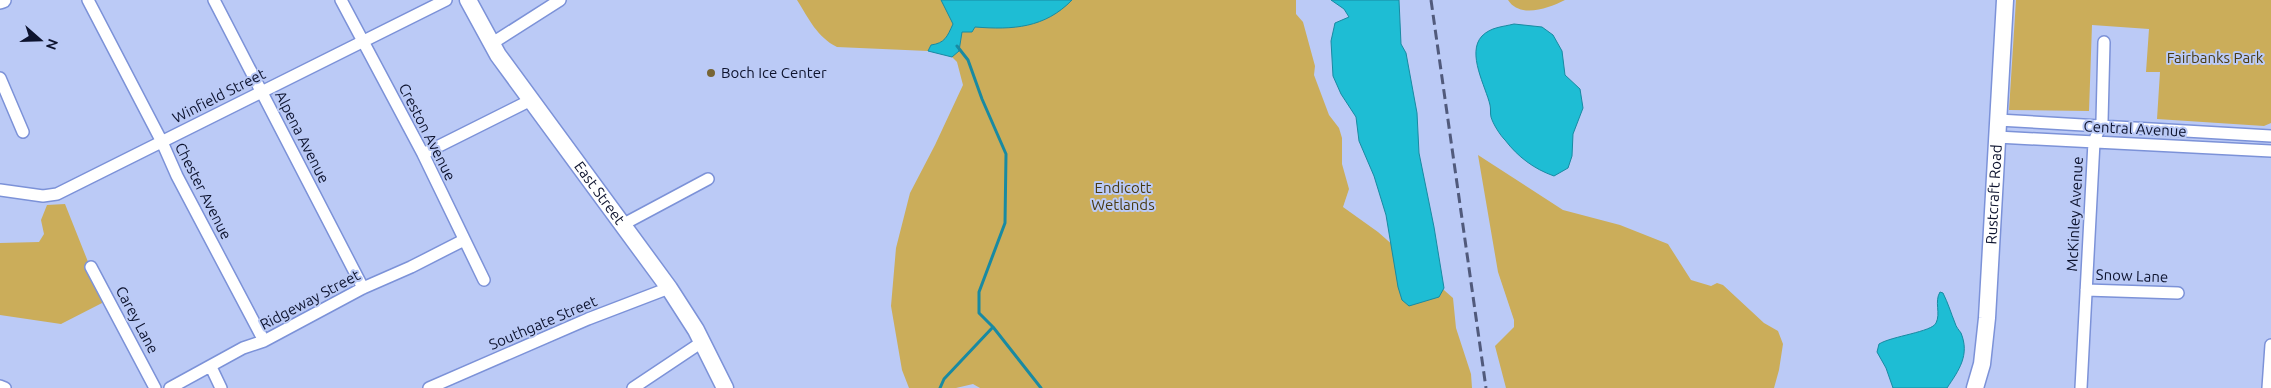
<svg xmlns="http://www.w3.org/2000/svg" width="2271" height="388" font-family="Ubuntu,sans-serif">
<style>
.green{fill:#cbad5a}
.water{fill:#1ebdd4;stroke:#198aa2}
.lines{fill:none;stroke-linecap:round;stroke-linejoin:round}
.stream{stroke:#198aa2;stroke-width:3}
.minor-casing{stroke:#7c92d8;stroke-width:14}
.tertiary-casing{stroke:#7c92d8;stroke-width:18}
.secondary-casing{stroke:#7c92d8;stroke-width:19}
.minor{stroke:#fff;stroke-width:11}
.tertiary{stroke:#fff;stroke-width:15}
.secondary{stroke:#fff;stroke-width:16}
.rail{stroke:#515a7c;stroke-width:3;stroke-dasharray:10 5;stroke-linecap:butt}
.poi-dot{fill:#776534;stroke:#bbcaf6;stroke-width:2}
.labels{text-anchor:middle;stroke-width:4;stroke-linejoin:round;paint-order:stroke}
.park-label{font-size:15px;fill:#493b12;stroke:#bbcaf6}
.poi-label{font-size:15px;fill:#0d132e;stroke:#bbcaf6;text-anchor:start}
.street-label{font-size:15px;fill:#0d132e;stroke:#bbcaf6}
</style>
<rect width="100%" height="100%" fill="#bbcaf6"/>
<!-- green -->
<path class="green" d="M797 0H1296V14L1303 22 1315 66 1314 75 1329 115 1339 128 1342 138V164L1349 189 1343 207 1378 232 1453 298 1456 328 1471 374 1472 388H980L973 384 956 388H909L902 370 891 306 896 248 910 193 935 145 963 85 957 62 939 44 931 45 928 51 837 47C817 37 809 19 797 0Z
M1508 0H1565C1549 8 1520 19 1508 0Z
M2016 0H2271V123L2264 126 2157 119 2160 72H2146L2149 29 2092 25 2089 111 2009 110Z
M1478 155 1563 210 1620 225 1668 244 1691 280 1711 286 1717 283 1723 285 1764 323 1778 331 1783 344 1779 370 1774 388H1506L1495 346 1514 327V320L1498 272Z
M65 204 104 302 61 324 0 315V243L39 242 44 234 41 220 47 205Z"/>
<!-- water -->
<path class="water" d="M941 0H1072C1045 28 1013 30 975 27L972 32H962L959 51 952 57 928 51 931 45C945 43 947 37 953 24Z
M1331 0H1399L1401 44 1406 53 1417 113 1419 153 1434 227 1444 288 1439 297 1409 306 1402 300 1398 287 1386 215 1374 176 1359 141 1356 117 1341 94 1333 76 1331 41 1335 23 1349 17 1344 9Z
M1514 24 1542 27 1553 35 1562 51 1565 75 1580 89 1583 108 1573 134 1572 156 1568 168 1554 176C1534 169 1518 157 1505 140 1500 135 1493 124 1491 117 1490 113 1491 109 1490 105 1486 87 1466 53 1482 36 1491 27 1502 27 1514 24Z
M1940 292 1943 293C1948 303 1951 313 1955 323 1956 327 1959 330 1961 333 1970 355 1959 370 1947 388H1893L1886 368 1877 352 1879 344C1892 336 1932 332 1936 323 1941 313 1934 302 1940 292Z"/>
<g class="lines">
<!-- stream -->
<path class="stream" d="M957 46 968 60 982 99 1006 154 1005 223 979 292V313L993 327
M940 388 944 379 993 327 1041 388"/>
<defs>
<path id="minor" d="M88 0 162 142 177 176 264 341
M214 0 363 288
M341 0 423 154 484 280
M491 44 560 0
M0 78 23 132
M1998 120 2271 136
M1997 137 2271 151
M423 154 531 100
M0 190 43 196 57 194 446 0
M622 225 708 179
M91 267 155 388
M2086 290 2178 293
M211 367 221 388
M0 386 5 388
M170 388 243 348 264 341 363 288 411 267 464 240
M429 388 588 319 669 288
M633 388 702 342
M2081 388 2094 142 2102 121 2104 42
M2268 388 2271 345"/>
<path id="tertiary" d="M0 1 3 0"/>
<g id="secondary">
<path id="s1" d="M468 0 498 55 669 288 696 330 725 388"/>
<path id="s2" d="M1975 388 1982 364 1987 318 2005 0"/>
</g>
</defs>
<!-- minor casing -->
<use href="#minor" class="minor-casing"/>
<!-- tertiary casing -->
<use href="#tertiary" class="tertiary-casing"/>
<!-- secondary casing -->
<use href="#secondary" class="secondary-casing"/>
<!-- minor -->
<use href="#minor" class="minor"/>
<!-- tertiary -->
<use href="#tertiary" class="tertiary"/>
<!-- secondary -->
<use href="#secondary" class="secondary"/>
<!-- rail -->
<path class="rail" d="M1431 0 1486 388"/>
</g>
<!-- markers -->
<circle class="poi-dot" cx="711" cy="73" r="5"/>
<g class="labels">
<!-- park labels -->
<g class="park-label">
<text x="2215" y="63">Fairbanks Park</text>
<text x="1123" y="193">Endicott<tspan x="1123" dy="17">Wetlands</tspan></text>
</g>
<!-- poi labels -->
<g class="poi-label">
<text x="721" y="78">Boch Ice Center</text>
</g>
<!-- street labels -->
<g class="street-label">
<text transform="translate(219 96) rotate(-27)" y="5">Winfield Street</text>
<text transform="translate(2135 129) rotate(3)" y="5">Central Avenue</text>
<text transform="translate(427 132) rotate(63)" y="5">Creston Avenue</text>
<text transform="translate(302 137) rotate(63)" y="5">Alpena Avenue</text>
<text transform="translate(203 191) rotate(63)" y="5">Chester Avenue</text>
<text dy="5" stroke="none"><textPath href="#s1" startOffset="234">East Street</textPath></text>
<text dy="5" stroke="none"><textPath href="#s2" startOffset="195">Rustcraft Road</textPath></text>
<text transform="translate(2075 214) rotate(-87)" y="5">McKinley Avenue</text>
<text transform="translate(2132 276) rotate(2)" y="5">Snow Lane</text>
<text transform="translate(310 300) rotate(-28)" y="5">Ridgeway Street</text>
<text transform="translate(137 320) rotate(62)" y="5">Carey Lane</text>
<text transform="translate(543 323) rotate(-23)" y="5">Southgate Street</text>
</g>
</g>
<!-- north arrow -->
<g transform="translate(40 40) rotate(110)" stroke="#bbcaf6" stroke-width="4" paint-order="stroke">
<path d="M0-4L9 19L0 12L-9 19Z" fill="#0d132e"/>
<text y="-8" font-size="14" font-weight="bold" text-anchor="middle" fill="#0d132e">N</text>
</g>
</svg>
